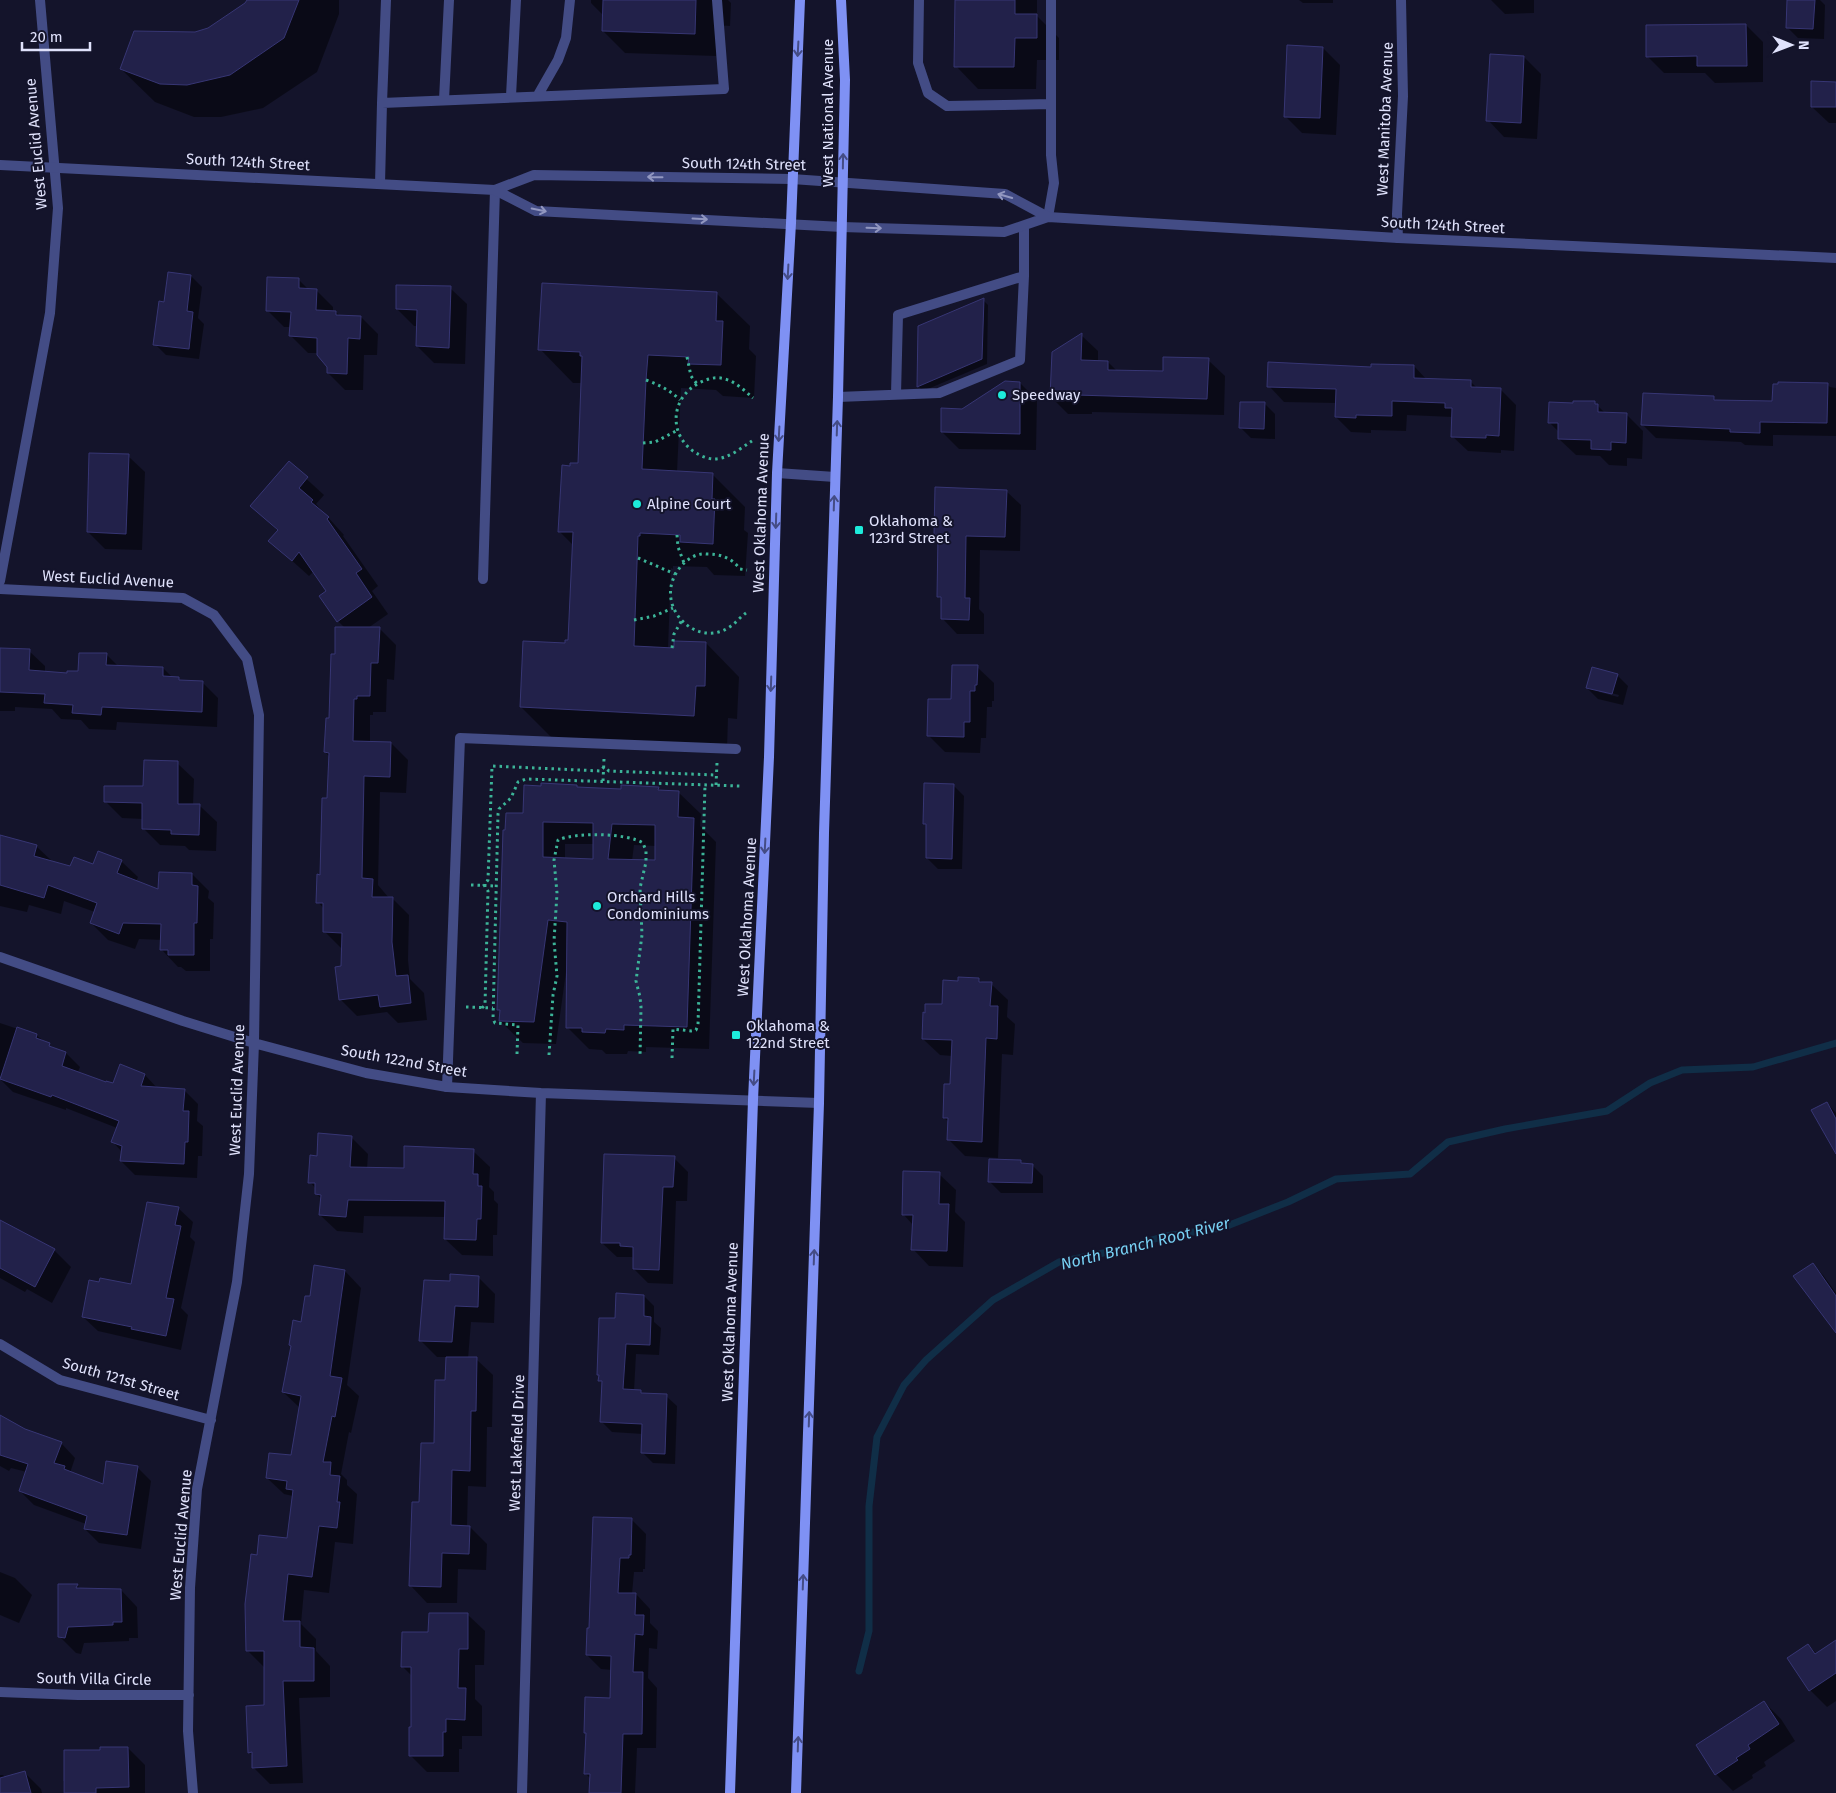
<svg xmlns="http://www.w3.org/2000/svg" width="1836" height="1793" font-family="'Fira Sans',sans-serif">
<style>
.shadow{fill:#0007;fill-rule:evenodd}
.lines{fill:none;stroke-linecap:round;stroke-linejoin:round}
.stream{stroke:#102e47;stroke-width:7}
.building{fill:#22214a;stroke:#373674;fill-rule:evenodd}
.path{stroke:#3cb498;stroke-width:3;stroke-dasharray:2.5 4;stroke-linecap:butt}
.service{stroke:#434c85;stroke-width:10}
.minor{stroke:#434c85;stroke-width:10}
.tertiary{stroke:#434c85;stroke-width:10}
.secondary{stroke:#7f91f4;stroke-width:10}
.oneway{stroke:#444c85}
.oneway2{stroke:#9297c0}
.poi-dot{fill:#1debdb;stroke:#14142b;stroke-width:2}
.labels{text-anchor:middle;stroke-width:4;stroke-linejoin:round;paint-order:stroke}
.street-label{font-size:15px;fill:#e0e2fc;stroke:#14142b}
.poi-label{font-size:15px;fill:#e0e2fc;stroke:#14142b;text-anchor:start}
.water-label{font-size:16px;font-style:italic;fill:#77d0f3;stroke:#14142b}
</style>
<rect width="100%" height="100%" fill="#14142b"/>
<!-- shadow -->
<path class="shadow" d="M248 0H339V14L317 72 263 108 221 117H194L155 102 121 69 195 33 209 30 246 4Z
M591 0H728L731 3 730 26 717 25 716 56 625 53 603 31V15L591 3Z
M957 0H1037V16L1059 38V60H1037L1036 89H978L956 66Z
M1299 0H1333V3H1303Z
M1491 0H1534V13L1505 14Z
M1788 0H1820L1825 5 1824 39 1798 38 1787 27Z
M1746 25 1763 42V82L1715 83 1705 73H1664L1647 56Z
M1323 48 1340 65 1336 135 1302 133 1285 116Z
M1524 57 1541 74 1537 139 1504 137 1488 120Z
M1836 68V123H1829L1812 107 1836 83Z
M191 276 202 287 198 318 204 324 199 359 166 355 155 344 166 303Z
M299 280 308 289 316 290 333 307V312H336L340 316 361 317 378 334 377 355H364L363 390H345L328 373V366L318 353H308L291 336V327H284L267 310Z
M450 288 467 304 465 364 434 363 417 346V326H414L397 309Z
M716 293 750 326 749 349 756 356 754 398 723 396 716 390 681 388 677 472 712 474 745 507 744 530 748 533 745 576 714 575 707 567 673 566V569L671 568 668 649 706 643 739 677 737 719 728 718 727 749 554 740 521 707 569 641 574 546 560 532 571 467 579 464 582 383H573L540 349Z
M983 300 988 305 987 364 923 391 918 386Z
M1081 335 1098 351V362H1108L1117 371 1164 373 1208 360 1225 376 1224 415 1092 412V414H1068L1051 397Z
M1414 366 1427 380 1471 382 1477 388 1500 389 1516 405 1514 451 1501 450V453L1468 451 1452 436 1453 417 1407 415 1406 431 1371 430V433L1351 432 1336 417V403L1284 402 1269 386 1372 368Z
M1020 383 1037 400 1036 450 959 449 942 432 963 410Z
M1827 384 1830 387 1836 388V436L1773 435V446L1745 445 1741 442 1656 438 1642 424 1713 397 1717 401 1774 402Z
M1264 403 1275 414V439L1251 438 1240 427Z
M1550 403H1595L1606 414 1627 415 1643 431 1642 459 1627 458V466L1609 465 1600 456 1576 455 1559 439V432L1549 422Z
M128 456 145 472 142 550 105 549 88 532Z
M289 463 324 495 316 504 344 535 343 536 378 586 372 591 388 614 368 628H379L396 645 394 680 387 679 386 712H373V715H370V742L391 743 408 760 406 793 380 792 378 885 389 898H392L409 915 408 960 410 979 424 993 427 1020 398 1023 387 1012 357 1016 340 999 343 948H341L324 931V909L318 902 321 876 330 757 325 752 330 719 336 655 345 628 338 621 328 592 314 571 309 576 270 541 278 531 252 506Z
M1006 491 1021 505 1020 551 980 550 979 609 984 614V634H957L943 619V601L938 596 939 539 935 535Z
M29 651 45 666V672L68 674 79 673 106 654 119 667 163 668 173 678H178L182 682H202L218 698 217 727 117 722 116 730 89 729 81 720 61 719 52 709 15 707V711H0V655Z
M977 667 994 683V701H992V707H987L986 738H981L980 753 945 752 928 735Z
M1617 675 1628 686 1623 705 1598 699 1587 688ZM1599 690 1619 695 1618 697 1599 692Z
M177 763 194 779 193 805 200 806 217 822 216 851 189 850 185 846 160 845 143 828V819L122 818 105 801 144 788Z
M953 785 964 796 962 869H938L927 858V826L924 823Z
M577 787 578 788 623 790 658 788 661 791 678 792 701 814 700 826 716 842 709 1049 646 1047V1052L628 1051 627 1054H606L602 1050 589 1049 567 1027 568 972H566L556 1044 523 1043 500 1021 501 1011 499 1009 524 814ZM565 844H594V860L565 859ZM634 845 656 846V862L632 861Z
M0 836 36 846 53 862 71 868 94 866 121 861 138 877 136 882 160 890 192 874 209 891 208 898 214 903 213 939H210V971H186L181 967H178L162 950V940L139 939 135 949 108 940 91 923 95 912 64 901 61 914 29 905 27 912 0 906Z
M978 979 983 983 991 984 1008 1000 1007 1017 1015 1024 1013 1055 1002 1054 998 1158 965 1156 949 1140V1122L944 1118 951 1086 952 1056 940 1055 923 1039 959 982Z
M0 1023 36 1035 55 1050 66 1053 80 1067 78 1072 114 1085 121 1066 145 1075 158 1089 184 1090 198 1104 197 1121 203 1126 202 1156H198L197 1178 135 1175 121 1161 122 1152 112 1141 117 1128 66 1108V1110L13 1092 0 1079Z
M1827 1103 1836 1113V1151Z
M351 1137 368 1154 367 1169 405 1170 473 1151 490 1167 489 1187 494 1192V1200L498 1204 497 1235H493V1256L462 1255 445 1239 446 1217 364 1216 363 1233 337 1231 320 1215 322 1199 316 1194V1189L310 1182 318 1157Z
M674 1158 688 1172 687 1201H676L673 1284 648 1283 634 1269V1259L632 1257H617L602 1243Z
M1021 1161 1024 1165H1032L1043 1176V1193H1001L990 1182Z
M939 1174 956 1190 955 1212 965 1222 963 1267 929 1266 913 1249V1225L903 1214Z
M178 1208 193 1222 190 1237 195 1242 181 1308 188 1315 181 1350 98 1331 83 1317 132 1285Z
M0 1221 54 1250 71 1267 52 1303 27 1289 25 1292 0 1278Z
M1812 1264 1823 1275 1836 1293V1331Z
M345 1271 361 1288 347 1385 359 1396 351 1433 349 1432 341 1474 347 1480V1485L357 1494 353 1544 335 1542 329 1593 304 1590 301 1624 316 1639V1651L330 1666V1697L299 1698 303 1783 270 1784 254 1768 253 1756 249 1752 265 1707V1667H264L247 1650 258 1556 288 1540 293 1496 284 1494 267 1478 292 1457 300 1408 283 1392 311 1298Z
M478 1277 495 1294 494 1323 471 1322 468 1359H476L493 1375 492 1427H487L486 1487 468 1486 467 1527H470L487 1544 486 1570 458 1569 457 1603H427L411 1586 447 1382V1357H437L420 1340 451 1282Z
M644 1296 654 1306V1322L661 1328 659 1355 636 1354 634 1391 641 1392 644 1394 666 1396 677 1406 675 1464 653 1463 643 1453V1434L612 1432 601 1421 603 1384 600 1380 598 1374 616 1320Z
M0 1417 25 1430 61 1443 75 1458 70 1473 104 1485 137 1467 151 1481 141 1549 99 1543 85 1529 86 1524 34 1505 20 1491 27 1472 11 1468 9 1471 0 1466Z
M632 1520 646 1534 645 1569H643V1572H634L632 1594H636L650 1609V1623L658 1631 657 1649 649 1648 648 1678 657 1688 656 1748H637L635 1793H590L591 1779 586 1774 588 1735 585 1732 611 1699 612 1670 601 1669 587 1655 590 1630Z
M0 1572 15 1578 32 1595 19 1623 0 1615Z
M59 1585H77L82 1590H121L137 1607 138 1638H129V1641L84 1643 81 1654 76 1653 60 1637Z
M468 1615 485 1631 484 1665H475V1699L482 1706V1736H462V1749H459V1772H427L410 1755 412 1728V1676L402 1666 430 1633Z
M1836 1642V1701L1827 1707 1810 1690 1808 1645 1817 1654Z
M1764 1702 1781 1719 1795 1741 1764 1762 1766 1766 1752 1775 1753 1778 1733 1791 1716 1774Z
M128 1748 145 1765V1793H63V1781H65L101 1751Z
M25 1773 41 1789 42 1793H0V1775H3L6 1778Z"/>
<g class="lines">
<!-- stream -->
<path class="stream" d="M859 1671 869 1631V1506L877 1437 904 1385 926 1360 993 1300 1059 1262 1118 1250 1165 1236 1222 1228 1288 1202 1336 1179 1410 1174 1448 1142 1505 1129 1607 1111 1650 1083 1682 1070 1753 1067 1836 1043"/>
</g>
<!-- building -->
<path class="building" d="M247 0H299L284 38 230 75 187 85 160 84 120 69 134 31 195 32 208 28 245 3Z
M603 0H696L695 34 602 31Z
M955 0H1015V14H1037V38H1015L1014 67H954Z
M1787 0H1815L1813 29 1786 28Z
M1746 24 1747 66H1697V56L1646 57V25Z
M1287 45 1323 47 1320 118 1284 117Z
M1490 54 1524 56 1521 123 1486 121Z
M1811 81 1836 82V107H1811Z
M168 272 191 275 187 311 193 312 189 349 153 345 159 301 164 302Z
M267 277 299 278V288L317 289 316 310 336 311V315L361 316 360 339 348 338 347 374 327 373V367L317 355V338L289 336 291 312 266 311Z
M542 283 717 292 716 321H723L721 365 688 364 689 357 648 355 646 380 642 469 713 473 712 499H715L713 544 680 542V535L640 533V536H638L634 646 674 648V641L706 642 705 686H696L694 716 520 707 523 641 565 643V640H568L573 532H558L562 465 570 466V463H578L582 356H580V352L538 350Z
M396 285 451 286 449 348 416 346 417 310 396 309Z
M984 298 982 359 917 387 918 326Z
M1082 333 1081 360 1108 361V370L1163 371V357L1209 358 1207 399 1076 395V398L1050 397 1052 352Z
M1268 362 1371 367V364L1414 365V378L1471 380V387L1501 388 1499 436 1486 435V438L1451 437 1452 408H1445V403L1392 401V416L1356 415V418L1335 417 1336 389 1267 387Z
M1005 381 1020 382V434L941 432V408L962 409Z
M1778 382 1828 383 1827 423 1760 422V433L1730 432V429L1641 425 1643 393 1714 396V400L1772 401 1773 384H1778Z
M1573 401H1595V404H1598V412L1627 413 1626 443 1611 442V450L1591 449V440L1558 439V423H1548L1549 402 1573 403Z
M1240 402H1265L1264 429 1239 428Z
M89 453 129 454 126 534 87 532Z
M289 461 308 477 299 488 313 500 311 502 329 517 327 519 362 569 356 573 372 597 337 622 319 596 326 591 299 552 292 561 268 541 278 530 250 506Z
M935 487 1007 490 1005 537 966 536 965 598H970L969 620 941 619V597H937L938 535H934Z
M335 627H380L378 663H371L370 696H357V699H354L353 741 391 742 390 777 364 776 362 878 373 879 372 897H393L392 942 396 976 408 975 411 1003 380 1007 378 995 339 1000 335 967 341 966 342 933 323 932V903H316L317 874 320 875 322 798H327L329 753 324 752 326 718H329L331 654H335Z
M0 648 30 649 29 670 67 673V671H78L79 653H107L106 665 163 667V676L179 677V680L203 681 202 712 102 707 101 715 72 713 73 705 44 703 45 694 0 692Z
M952 665H978L977 685H975V691H970V722H964V737L927 736 928 699H951Z
M1592 667 1618 674 1612 694 1586 688Z
M144 760 178 761V804H200L199 835 171 834V830L142 829V803L104 802V786H143Z
M541 783 577 785V787L621 789V785L659 787 658 790 679 791 678 817 694 818 687 1027 624 1025V1030L606 1029 605 1033 582 1032V1028H566L567 922 548 920 534 1022 499 1021 500 1010H497L501 896 503 830H505L506 813H523L524 785 541 786ZM543 822 593 823V859L543 857ZM612 824 655 825V860L608 859Z
M924 783 954 784 952 859 926 858V824H923Z
M0 835 37 845 34 856 70 866 74 857 93 864 98 851 122 860 117 873 158 889 159 872 192 873V885L198 886 197 923H194V955H168V950H160L161 924 123 923 119 934 90 923 97 903 48 885 44 898 0 885Z
M958 977 979 978V982H992L990 1006H998L997 1039 986 1038 982 1142 947 1140 948 1118H943L944 1084H950L952 1040 922 1039 923 1012 925 1013V1004H942L943 980 958 981Z
M17 1027 37 1034 36 1038 50 1043 49 1046 66 1052 62 1066 106 1082V1081L113 1083 120 1064 145 1074 141 1086 185 1089 183 1111H189L188 1142H185L184 1164 120 1161 122 1146 111 1142 119 1121 52 1095 51 1097 0 1079Z
M1827 1102 1836 1119V1154L1811 1110Z
M318 1133 352 1136 350 1167 404 1168V1146L474 1149 473 1174H478V1186H482L481 1219H477L476 1240 444 1239 445 1201 348 1200 346 1217 319 1215 321 1195 315 1194V1183H308L310 1155 317 1156Z
M604 1154 675 1156 673 1187H663L659 1270 633 1269V1247L620 1246V1243H601Z
M989 1159 1021 1160V1163L1033 1164 1032 1183 988 1182Z
M903 1171 940 1172 939 1204H949L947 1251 911 1250 913 1215H902Z
M147 1202 179 1207 175 1225 181 1226 166 1298 174 1299 166 1336 131 1329 132 1327 82 1317 89 1280 99 1282 100 1278 131 1284Z
M0 1220 55 1249 35 1287 0 1268Z
M1813 1263 1836 1296V1333L1793 1276Z
M314 1265 345 1270 330 1376 342 1378 335 1417 332 1416 323 1462H331L330 1475 340 1476 337 1502H340L337 1528 319 1526 312 1577 288 1574 283 1621H300V1647L314 1648V1681H283L287 1766 252 1768V1752L248 1753 246 1706 264 1705V1651H246L245 1604 251 1554 257 1555 259 1535 287 1538 293 1490 286 1489 287 1481 266 1478 269 1453 291 1455 301 1396 282 1392 291 1346 289 1345 293 1320 301 1322 305 1296H310Z
M450 1274 479 1276 478 1307 455 1306 452 1342 419 1341 424 1280 450 1281Z
M616 1293 644 1295V1316L651 1317 650 1345 626 1344 623 1389 641 1390V1393L667 1394 665 1454 641 1453 642 1424 600 1422 602 1381H598L599 1375H597L599 1318H615Z
M446 1357H477L476 1411H471L470 1471 452 1470 451 1525 470 1526 469 1554 442 1553 441 1587 409 1586 412 1502H419L421 1443H434L435 1380H445Z
M0 1415 25 1429 62 1442 54 1463 65 1466 64 1469 103 1484 106 1461 138 1466 127 1535 84 1529 87 1516 19 1491 28 1464 0 1455Z
M593 1517 632 1518 631 1555H629V1558H620L618 1593H636L635 1615H644L643 1635 635 1634 633 1672H643L642 1734H623L621 1793H589L590 1774H584L586 1733H584L585 1697 610 1698 611 1656 586 1655 587 1628H589Z
M58 1584H78L76 1588 121 1589 122 1622H113V1625L68 1627 65 1638 58 1637Z
M429 1613H468V1649H459L458 1688H466L465 1720 446 1719V1732H443V1756H409V1727H411V1667H401L402 1632H428Z
M1836 1640V1673L1809 1691 1787 1658 1808 1644 1815 1654Z
M1764 1701 1779 1724 1748 1745 1750 1749 1736 1758 1738 1760 1715 1775 1696 1745Z
M100 1747H128L129 1787 96 1788V1793H64V1750H100Z
M25 1771 31 1793H0V1778Z"/>
<g class="lines">
<!-- path -->
<path class="path" d="M687 357 691 376 697 384
M646 380C659 385 670 390 680 400
M752 441C741 448 728 459 714 459 708 459 701 456 696 453 668 436 670 398 699 383 707 379 716 376 725 379 736 382 745 391 753 398
M643 443 655 442 678 430
M677 535 678 547 684 563
M638 558 675 574
M746 613C740 617 735 624 728 628 694 649 649 602 682 565 689 558 697 553 706 554 720 554 731 557 740 569L747 570
M634 620 654 616 673 608
M672 648 674 634 682 620
M603 781 604 759
M716 785 717 763
M471 885 496 886
M466 1007 493 1008
M482 1008 485 1005 488 891 484 885 488 880 492 766 600 771 604 767 609 771 716 775
M517 1054 518 1025 495 1023 493 1019 498 814 499 809 511 798 518 782 526 779 740 786
M549 1055 553 995 557 976 554 941 557 893 554 860 558 840C576 832 627 833 643 843L646 851V862L640 888 642 935 636 981 640 997 641 1007 640 1057
M672 1058 673 1029 691 1031 696 1030 698 1025 705 785"/>
<!-- service -->
<path class="service" d="M919 0 918 63 928 93 947 106 1051 104
M538 95 558 60 566 38 570 0
M511 96 516 0
M444 100 449 0
M382 103 386 0
M380 184 382 103 724 89 717 0
M1048 217 1054 183 1051 155V0
M896 394 898 315 1024 276
M838 397 939 393 1020 360 1024 276V226
M777 473 835 477
M483 579 495 190
M447 1087 460 738 736 749"/>
<!-- minor -->
<path class="minor" d="M1398 238 1397 214 1403 96 1401 0
M0 581 50 313 58 208 40 0
M0 589 183 598 214 615 247 659 259 715 254 1043 249 1174 237 1282 197 1489 190 1588 188 1731 193 1793
M0 957 183 1021 254 1043 366 1073 447 1087 541 1093 819 1103
M0 1344 60 1380 211 1420
M0 1692 78 1695H189
M522 1793 541 1093"/>
<!-- tertiary -->
<path class="tertiary" d="M0 165 495 190 534 175 792 179 1005 194 1048 217
M495 190 536 211 842 227 1004 232 1048 217 1398 238 1836 258"/>
<!-- secondary -->
<path class="secondary" d="M730 1793 753 1100 769 757 777 473 791 223 800 0
M796 1793 819 1103 824 833 838 397 845 80 841 0"/>
</g>
<!-- one-way arrows -->
<defs><path id="oneway-shaft" d="M-6 0H5M1.5-3L5.5 0L1.5 3" fill="none" stroke-width="1.6" stroke-linecap="round" stroke-linejoin="round" transform="scale(1.25)"/></defs>
<g class="oneway">
<use href="#oneway-shaft" transform="translate(798 49) rotate(93)"/>
<use href="#oneway-shaft" transform="translate(843 161) rotate(-89)"/>
<use href="#oneway-shaft" transform="translate(788 272) rotate(93)"/>
<use href="#oneway-shaft" transform="translate(837 428) rotate(-88)"/>
<use href="#oneway-shaft" transform="translate(779 434) rotate(93)"/>
<use href="#oneway-shaft" transform="translate(834 503) rotate(-88)"/>
<use href="#oneway-shaft" transform="translate(776 521) rotate(92)"/>
<use href="#oneway-shaft" transform="translate(771 684) rotate(92)"/>
<use href="#oneway-shaft" transform="translate(765 846) rotate(93)"/>
<use href="#oneway-shaft" transform="translate(754 1078) rotate(93)"/>
<use href="#oneway-shaft" transform="translate(814 1257) rotate(-88)"/>
<use href="#oneway-shaft" transform="translate(809 1419) rotate(-88)"/>
<use href="#oneway-shaft" transform="translate(803 1582) rotate(-88)"/>
<use href="#oneway-shaft" transform="translate(798 1744) rotate(-88)"/>
</g>
<g class="oneway2">
<use href="#oneway-shaft" transform="translate(655 177) rotate(-179)"/>
<use href="#oneway-shaft" transform="translate(1005 196) rotate(-164)"/>
<use href="#oneway-shaft" transform="translate(539 210) rotate(12)"/>
<use href="#oneway-shaft" transform="translate(700 219) rotate(3)"/>
<use href="#oneway-shaft" transform="translate(874 228) rotate(2)"/>
</g>
<!-- markers -->
<g class="poi-dot">
<circle cx="1002" cy="395" r="5"/>
<circle cx="637" cy="504" r="5"/>
<rect x="854" y="525" width="10" height="10" rx="2.5"/>
<circle cx="597" cy="906" r="5"/>
<rect x="731" y="1030" width="10" height="10" rx="2.5"/>
</g>
<g class="labels">
<!-- street labels -->
<g class="street-label">
<text transform="translate(828 113) rotate(-90)" y="5">West National Avenue</text>
<text transform="translate(1385 119) rotate(-88)" y="5">West Manitoba Avenue</text>
<text transform="translate(36 144) rotate(-95)" y="5">West Euclid Avenue</text>
<text transform="translate(248 162) rotate(3)" y="5">South 124th Street</text>
<text transform="translate(744 164) rotate(1)" y="5">South 124th Street</text>
<text transform="translate(1443 225) rotate(3)" y="5">South 124th Street</text>
<text transform="translate(761 513) rotate(-88)" y="5">West Oklahoma Avenue</text>
<text transform="translate(108 579) rotate(3)" y="5">West Euclid Avenue</text>
<text transform="translate(747 917) rotate(-87)" y="5">West Oklahoma Avenue</text>
<text transform="translate(404 1061) rotate(10)" y="5">South 122nd Street</text>
<text transform="translate(237 1090) rotate(-88)" y="5">West Euclid Avenue</text>
<text transform="translate(730 1322) rotate(-88)" y="5">West Oklahoma Avenue</text>
<text transform="translate(121 1379) rotate(16)" y="5">South 121st Street</text>
<text transform="translate(517 1443) rotate(-88)" y="5">West Lakefield Drive</text>
<text transform="translate(181 1535) rotate(-85)" y="5">West Euclid Avenue</text>
<text transform="translate(94 1679) rotate(1)" y="5">South Villa Circle</text>
</g>
<!-- poi labels -->
<g class="poi-label">
<text x="1012" y="400">Speedway</text>
<text x="647" y="509">Alpine Court</text>
<text x="869" y="526">Oklahoma &amp;<tspan x="869" dy="17">123rd Street</tspan></text>
<text x="607" y="902">Orchard Hills<tspan x="607" dy="17">Condominiums</tspan></text>
<text x="746" y="1031">Oklahoma &amp;<tspan x="746" dy="17">122nd Street</tspan></text>
</g>
<!-- water labels -->
<g class="water-label">
<text transform="translate(1145 1243) rotate(-14)" y="6">North Branch Root River</text>
</g>
</g>
<!-- north arrow -->
<g transform="translate(1791 45) rotate(91)" stroke="#14142b" stroke-width="4" paint-order="stroke">
<path d="M0-4L9 19L0 12L-9 19Z" fill="#e0e2fc"/>
<text y="-8" font-size="14" font-weight="bold" text-anchor="middle" fill="#e0e2fc">N</text>
</g>
<!-- scale -->
<path d="M22 42v8h68v-8" fill="none" stroke="#e0e2fc" stroke-width="2.5"/>
<text x="30" y="42" font-size="15" fill="#e0e2fc" stroke="#14142b" stroke-width="4" paint-order="stroke">20 m</text>
</svg>
